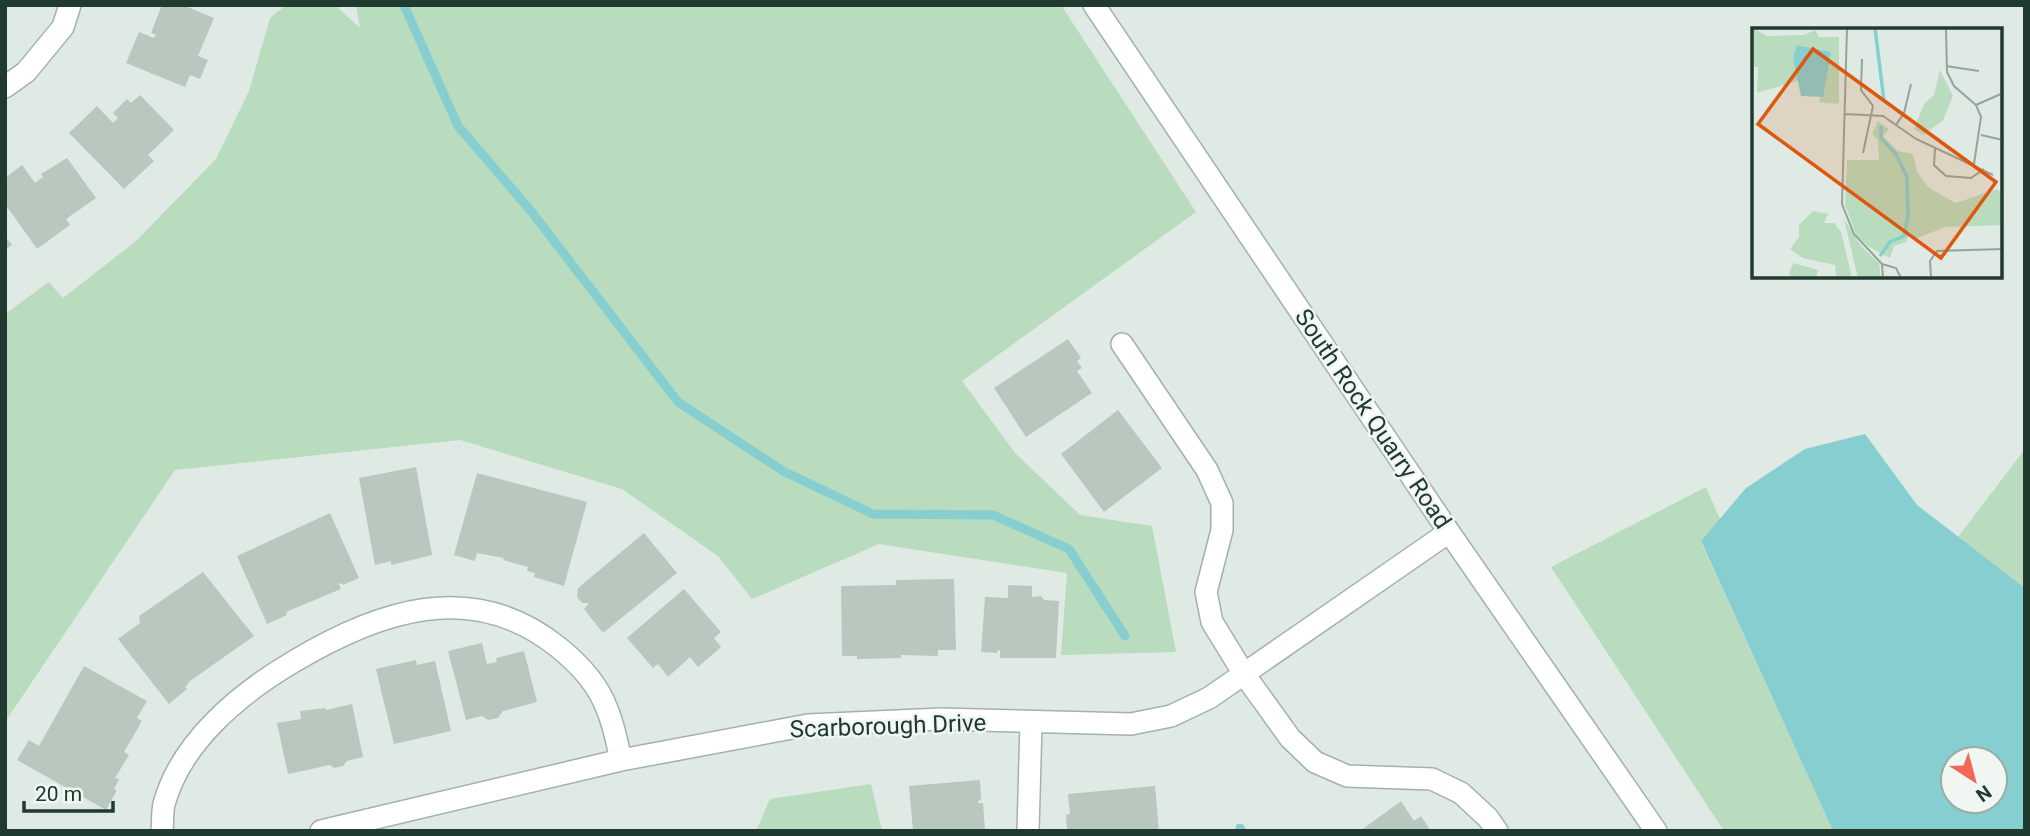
<svg xmlns="http://www.w3.org/2000/svg" width="2030" height="836" font-family="Roboto,sans-serif">
<style>
.green{fill:#b8dcbd}
.water{fill:#87ced0;fill-rule:evenodd}
.lines{fill:none;stroke-linecap:round;stroke-linejoin:round}
.stream{stroke:#87ced0;stroke-width:9}
.building{fill:#b8c8bf}
.minor-casing{stroke:#a2b2aa;stroke-width:24}
.minor{stroke:#fff;stroke-width:21}
.labels{text-anchor:middle;stroke-width:5;stroke-linejoin:round;paint-order:stroke}
.street-label{font-size:24px;fill:#203a30;stroke:#f0f7f2}
.inset-river{fill:none;stroke:#87ced0;stroke-width:3.5}
.inset-road{fill:none;stroke:#93a49c;stroke-width:2}
.view{fill:#de570e;fill-opacity:0.15;stroke:#de570e;stroke-width:3.5}
.inset-edge{fill:none;stroke:#203a30;stroke-width:3.5}
</style>
<rect width="100%" height="100%" fill="#dfeae4"/>
<!-- green -->
<path class="green" d="M286 5H335L360 28 356 5H1061L1196 212 962 381 1016 454 1080 515 1152 526 1176 652 1061 655 1067 573 879 544 752 599 718 556 622 489 460 440 175 470 5 722V314L49 282 63 298 136 241 216 159 249 91 270 18Z
M2025 449V588L1958 537Z
M1706 487 1720 519 1701 542 1833 831H1724L1551 567Z
M871 784 882 831H756L770 799Z"/>
<!-- water -->
<path class="water" d="M1865 434 1917 505 2025 588V831H1833L1701 541 1746 488 1805 449ZM1953 759H1995V801H1953Z"/>
<g class="lines">
<!-- stream -->
<path class="stream" d="M404 5 458 126 531 211 678 402 783 471 873 514 993 515 1069 549 1125 636
M1240 828 1242 831"/>
</g>
<!-- building -->
<path class="building" d="M162 5H183L214 18 198 56 208 60 200 79 190 75 185 87 126 63 139 32 154 38 156 35 151 33Z
M140 95 174 130 148 155 154 161 124 189 69 133 97 106 113 123 118 118 113 113 127 99 131 103Z
M67 158 96 198 66 219 70 225 37 249 5 204V178L22 165 35 183 43 177 41 174Z
M5 236 12 245 5 250Z
M1068 339 1081 358 1077 361 1082 368 1077 371 1092 393 1026 437 994 388Z
M1118 410 1162 468 1104 512 1061 454Z
M416 467 432 555 391 565V561L375 565 359 478Z
M477 473 587 502 564 586 534 577 535 573 527 571 528 567 503 560 504 558 477 553 475 561 454 555Z
M330 513 359 578 343 585 342 583 339 584 341 589 286 612 287 615 267 624 237 556Z
M644 533 677 573 603 633 584 609 589 603H582L577 597 578 588Z
M203 572 254 636 190 681 185 687 187 689 169 704 118 639 140 623 139 616Z
M954 579 956 650H938V656L901 655V658L857 659V656H842L841 586 896 585V580Z
M1008 585 1032 586V597L1041 596 1044 600 1059 601 1056 658H1000V650H998L997 653 981 652 985 597 1008 598Z
M684 589 721 632 714 638 721 647 698 667 690 657 668 677 658 664 653 668 627 638Z
M482 643 487 664 497 662 496 658 524 651 537 702 503 711 498 718 488 720 482 716 466 720 448 651Z
M416 660 417 665 435 661 451 731 394 744 376 669Z
M84 666 147 701 137 718 142 721 124 752 129 755 115 778 119 779 114 789 117 790 106 810 17 760 29 740 39 746Z
M352 704 363 757 347 761 343 766 334 768 330 765 288 774 277 723 301 719 300 711 325 708 326 710Z
M980 780 981 800 978 801V803H983L985 831H913L909 786Z
M1155 786 1159 831H1067L1066 815 1070 814 1068 794Z
M1401 801 1414 821 1421 816 1431 831H1360Z"/>
<g class="lines">
<defs>
<path id="minor" d="M1094 5 1449 532 1656 831
M5 87 26 72 63 27 70 5
M1122 344 1207 470 1222 503V530L1206 592 1212 622 1244 674 1290 738 1315 762 1347 776 1432 779 1461 793 1488 818 1497 831
M162 831C163 822 162 813 164 804 181 742 239 694 293 662 378 611 472 578 558 647 578 663 598 684 607 709 614 725 617 743 621 760
M321 831 621 760 808 725 941 719 1131 724 1171 716 1209 698 1449 532
M1028 831 1031 723"/>
</defs>
<!-- minor casing -->
<use href="#minor" class="minor-casing"/>
<!-- minor -->
<use href="#minor" class="minor"/>
</g>
<g class="labels">
<!-- street labels -->
<g class="street-label">
<text transform="translate(1373 419) rotate(56)" y="8">South Rock Quarry Road</text>
<text transform="translate(888 726) rotate(-2)" y="8">Scarborough Drive</text>
</g>
</g>
<!-- overview -->
<g transform="translate(1752 28)">
<rect width="250" height="250" fill="#dfeae4"/>
<path d="M0 0 15 8 52 7 63 2 67 9H87V76L67 74 79 24 46 17 41 30 48 52 5 65 6 39H0ZM188 42 201 68 191 92 172 107 162 101 172 76 182 67ZM126 93 137 101 131 108 146 123 161 126 165 144 177 160 204 175 245 161 250 166V197L193 199 166 210H160L158 204 154 214 142 218 138 230 116 218 104 206 93 177 95 132H127L126 112 120 106ZM61 183 76 186 72 195H82L89 204 100 250H84L83 237 51 230 38 221 47 209V197ZM92 191 109 218 127 235 129 250H106ZM41 235 66 242 64 250H41L37 246Z" fill="#b8dcbd"/>
<path d="M45 17 79 24 71 69 49 68 41 30Z" fill="#87ced0"/>
<path class="inset-river" d="M123 0 132 73M128 228 138 214 152 208 156 188 155 149 144 126 129 110V98"/>
<path class="inset-road" d="M95 0 90 176 102 206 130 236 131 250M194 0 195 44 202 58 224 77 229 89 222 136M110 31 109 62 121 78 111 125M194 38 227 43M224 77 251 65M93 86 131 88 164 111 241 147M144 97 152 85 159 56M229 107 251 112M183 120 182 137 194 148 219 150 232 141M130 236 144 240 149 250M179 250 178 233 185 223 251 221"/>
<path class="view" d="M61 21 244 154 189 230 6 96Z"/>
<rect width="250" height="250" class="inset-edge"/>
</g>
<!-- border -->
<rect width="2030" height="836" fill="none" stroke="#203a30" stroke-width="14"/>
<!-- north arrow -->
<g transform="translate(1974 780) rotate(144)"><circle r="33" fill="#f0f7f2" stroke="#9daba4" stroke-width="2"/>
<path d="M0-5L12 26L0 18L-12 26Z" fill="#f16857"/>
<text y="-10" font-size="19" font-weight="bold" text-anchor="middle" fill="#203a30">N</text>
</g>
<!-- scale -->
<path d="M24 801v10h89v-10" fill="none" stroke="#203a30" stroke-width="3.5"/>
<text x="35" y="801" font-size="21" fill="#203a30" stroke="#f0f7f2" stroke-width="5" paint-order="stroke">20 m</text>
</svg>
